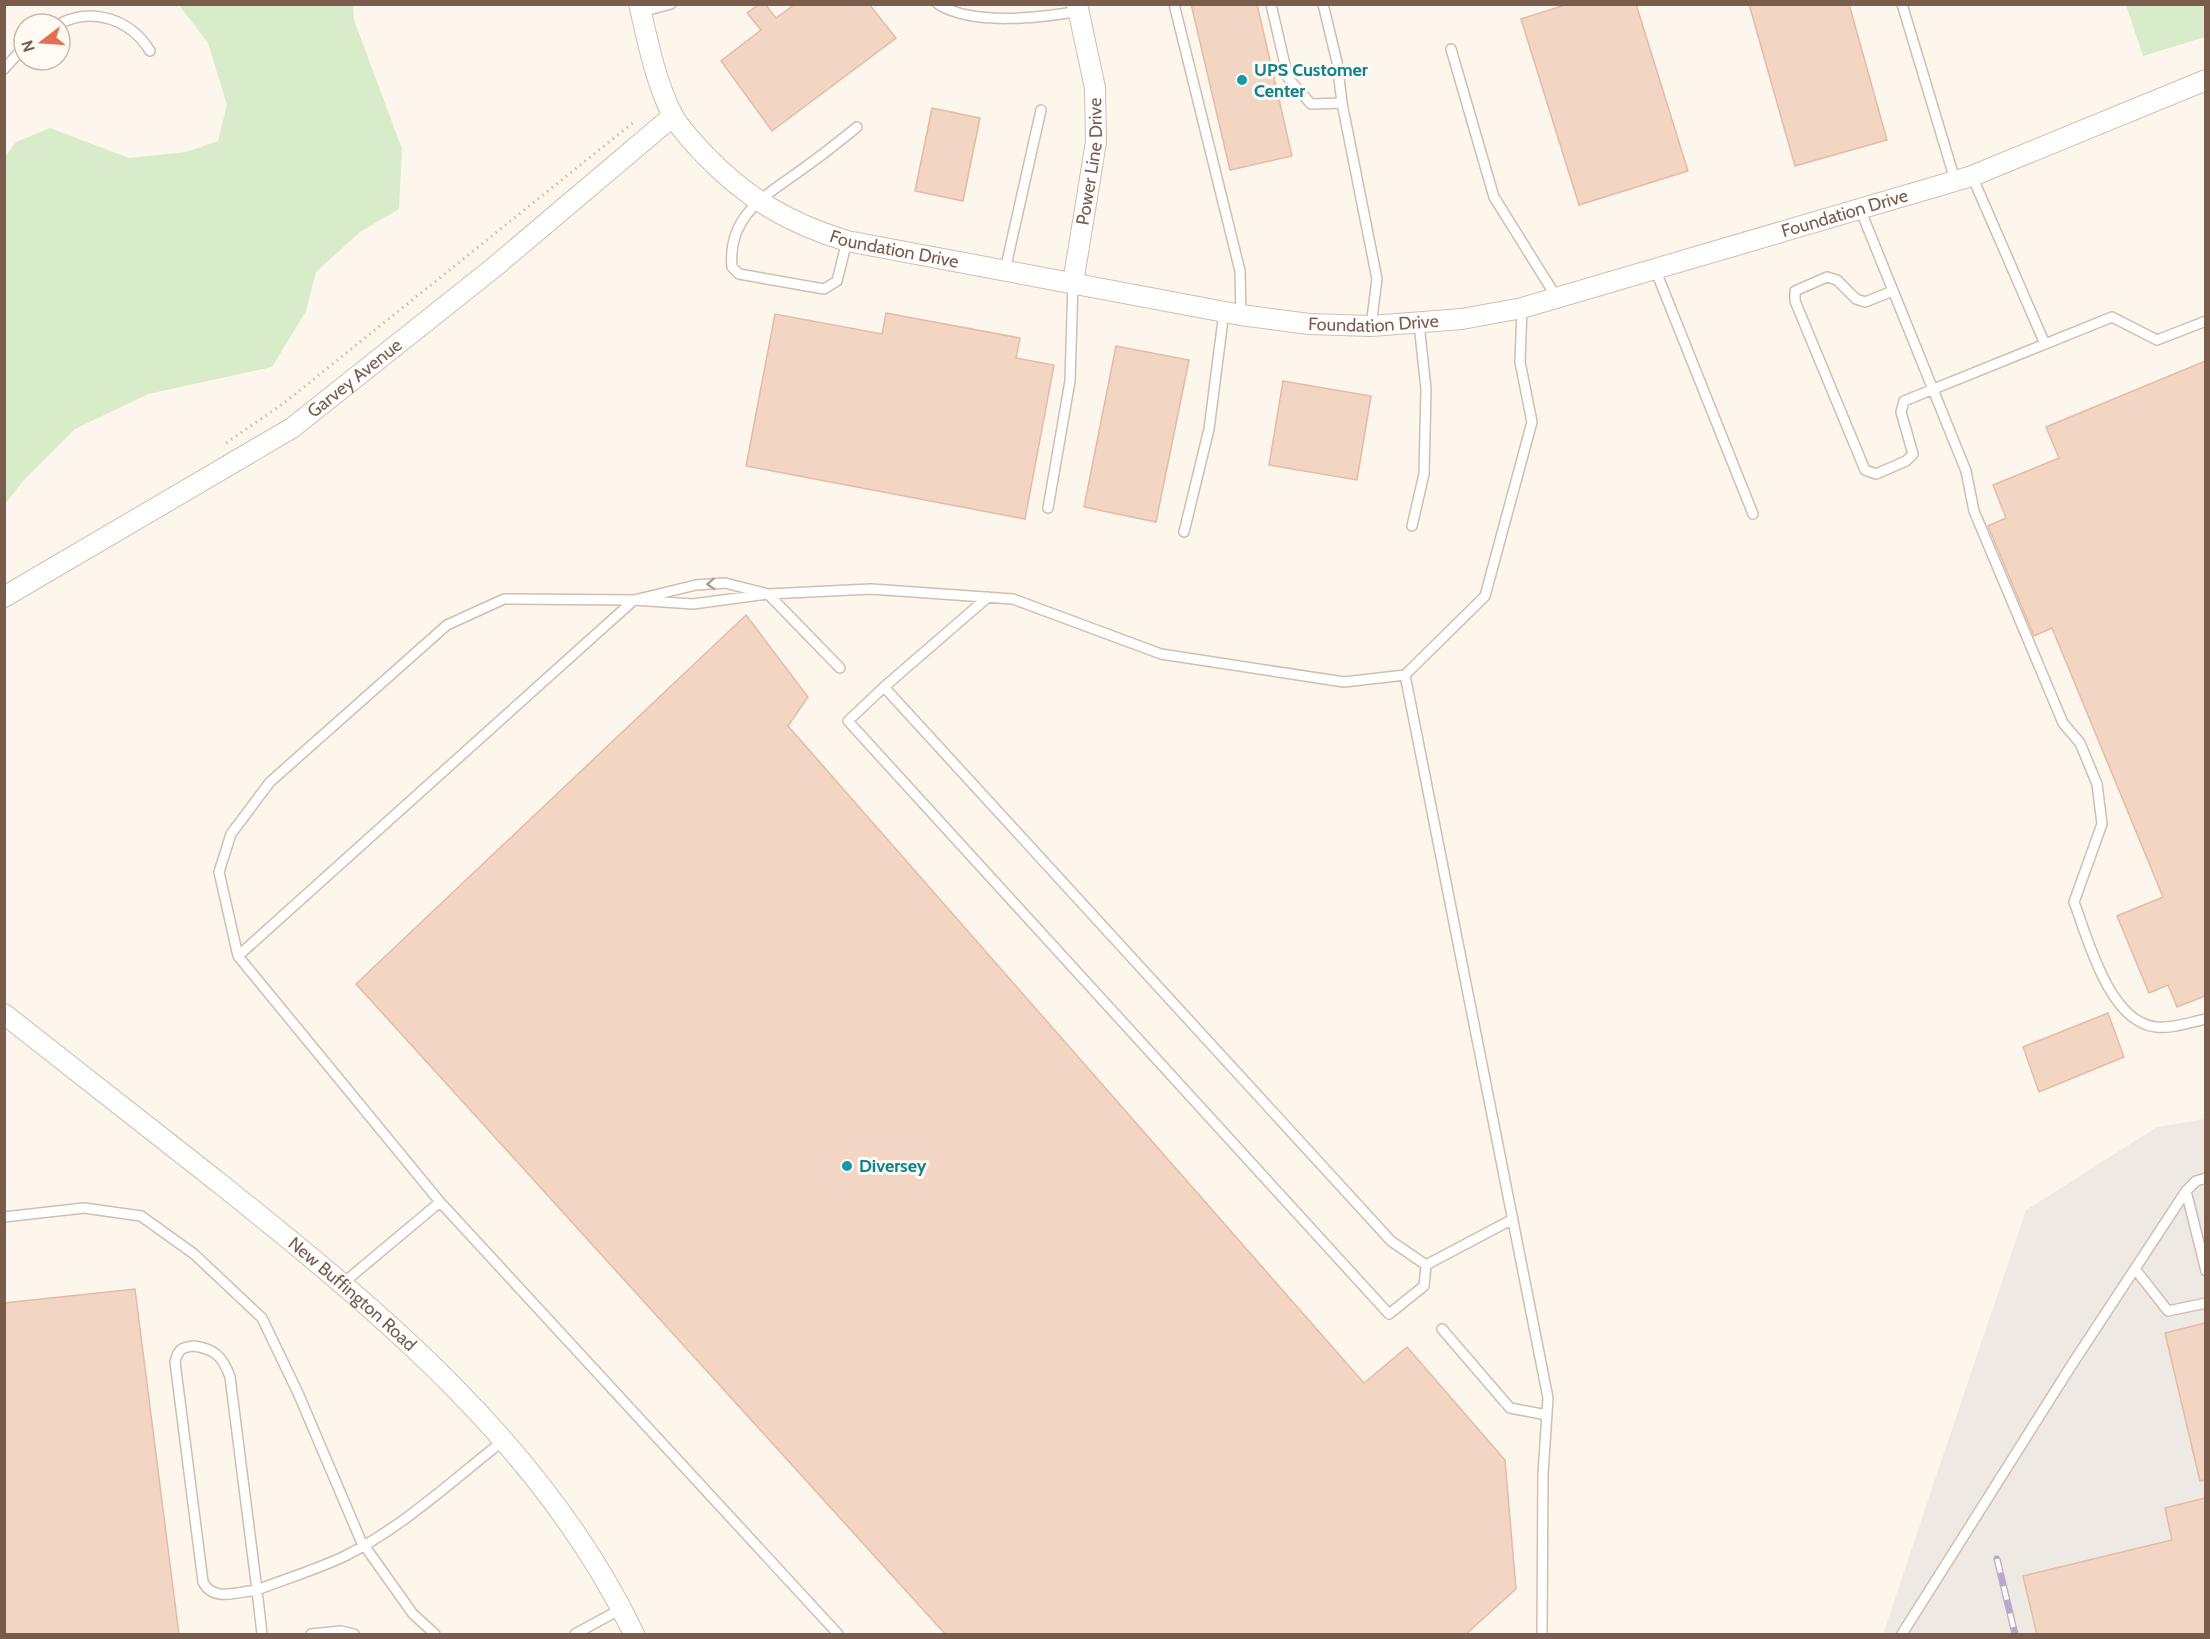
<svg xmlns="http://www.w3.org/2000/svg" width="2210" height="1639" font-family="Cabin,sans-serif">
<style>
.industrial{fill:#efe9e4}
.green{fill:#d8ecc9}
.building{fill:#f3d5c3;stroke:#e6bba3;stroke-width:1.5}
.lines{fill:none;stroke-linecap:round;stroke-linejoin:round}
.service-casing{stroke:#d1beb0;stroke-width:12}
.minor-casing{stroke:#d1beb0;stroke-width:22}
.path{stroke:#d9b8a5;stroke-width:3;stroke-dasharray:1.5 4.5;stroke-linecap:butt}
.service{stroke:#fff;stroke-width:9}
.minor{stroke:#fff;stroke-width:20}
.rail-casing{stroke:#b9a8c9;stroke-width:7}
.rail{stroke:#fffaf3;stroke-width:4.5;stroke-dasharray:14;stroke-linecap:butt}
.oneway{stroke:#af9d94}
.culture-dot{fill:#0f9aa8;stroke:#fffaf3;stroke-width:2}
.labels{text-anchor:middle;stroke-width:6;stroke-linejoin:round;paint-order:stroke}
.culture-label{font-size:18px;font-weight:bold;fill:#0d838f;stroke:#fffaf3;text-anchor:start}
.street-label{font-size:18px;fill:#7a5c4d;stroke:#fffaf3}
</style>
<rect width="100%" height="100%" fill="#fdf6ec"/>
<!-- industrial -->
<path class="industrial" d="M2205 1119V1634H1883L2026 1210 2157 1127Z"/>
<!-- green -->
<path class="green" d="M179 5H353L354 20 402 149 399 209 360 232 316 272 306 311 272 367 148 394 75 429 24 480 5 504V157L16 142 50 128 129 158 186 152 218 141 227 105 208 43Z
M2126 5H2205V37L2143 56Z"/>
<!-- building -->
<path class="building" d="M760 4H765L776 18 795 4H869L896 38 772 131 721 61 761 30 747 13Z
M1191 4H1257L1292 156 1230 170Z
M1568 4H1636L1688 171 1579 205 1521 19Z
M1749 4H1849L1887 140 1795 166Z
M932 108 980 118 963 201 915 191Z
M886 313 1020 338 1016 358 1054 365 1025 519 746 466 775 314 882 334Z
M1116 346 1189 360 1156 522 1084 507Z
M2205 361V996L2177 1007 2168 985 2149 993 2117 916 2163 897 2052 628 2034 636 1988 526 2006 518 1993 485 2059 458 2046 427Z
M1283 381 1371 396 1357 480 1269 465Z
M746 615 808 697 788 726 1364 1383 1407 1347 1505 1460 1516 1589 1465 1635H946L356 984Z
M2108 1013 2124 1057 2039 1092 2023 1047Z
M135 1289 179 1635H4V1303Z
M2205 1323V1480L2200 1481 2165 1333Z
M2205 1498V1635H2037L2023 1576 2172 1540 2165 1508Z"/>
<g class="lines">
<defs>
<path id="service" d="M938 4C972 26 1041 18 1079 11
M1174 4 1240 271 1241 315
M1271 4 1288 78 1311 104 1342 103
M1323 4 1337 62 1342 103 1377 279 1371 326
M1902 4 1955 180
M641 12 671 4
M59 24C93 6 131 20 150 51
M1451 49 1494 197 1557 298
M4 69 24 47
M1972 176 2045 344
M1860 209 1966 471 1974 511 2063 723 2080 743 2097 784 2102 824 2074 902C2088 939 2109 1022 2156 1027 2171 1029 2191 1022 2206 1019
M847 241 837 281 824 289 739 274 732 267C727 212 771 193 808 165 825 153 841 140 857 127
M1655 269 1753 514
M1005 270 1041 110
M1893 291 1865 302 1856 299 1837 280 1827 277 1795 291V301L1865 470 1876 474 1906 461 1913 454 1901 412 1904 401 2112 317 2157 340 2206 321
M1522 308 1520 362 1532 422 1485 596 1405 675 1548 1398 1543 1474 1542 1634
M1048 508 1070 381 1073 283
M1412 526 1424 474 1426 389 1419 324
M1184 532 1209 429 1224 312
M988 597 884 687 1391 1241 1426 1265 1513 1219
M884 687 848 721 1389 1314 1424 1286 1426 1265
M238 956 219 872 231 834 270 782 447 625 504 599 634 600 693 604 768 594 871 589 1013 599 1161 654 1344 682 1405 675
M2186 1191 2206 1271
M440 1202 238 956 634 600 696 585 725 583 768 594 840 668
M4 1217 84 1208 141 1216 194 1254 262 1318 298 1393 361 1541 413 1614 435 1634
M2135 1269 2168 1311 2206 1303
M342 1284 440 1202 838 1634
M1442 1329 1510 1408 1547 1415
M194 1346C215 1349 223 1357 230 1377L257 1590C237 1592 213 1602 203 1582L175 1362C178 1350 181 1347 194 1346Z
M262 1634 257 1590C285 1579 315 1570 343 1557 402 1528 453 1480 504 1440
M311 1634 341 1631 354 1634
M575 1634 621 1609
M1902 1634 2071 1366 2186 1191 2196 1181 2206 1178"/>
<g id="minor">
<path id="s1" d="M639 4C648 42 655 80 672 114 679 128 693 142 704 154 746 198 788 223 847 241L1241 315 1309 324 1371 326 1462 319 1522 308 1972 176 2206 80"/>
<path id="s2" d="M1073 283 1096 142 1095 88 1077 4"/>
<path id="s3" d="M4 597 292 428 492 269 673 116"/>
<path id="s4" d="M4 1014C76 1070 147 1126 218 1182 378 1310 544 1446 634 1634"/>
</g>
</defs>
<!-- service casing -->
<use href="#service" class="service-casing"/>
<!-- minor casing -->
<use href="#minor" class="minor-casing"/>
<!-- path -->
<path class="path" d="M226 443 284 403 635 121"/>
<!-- service -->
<use href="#service" class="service"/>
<!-- minor -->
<use href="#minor" class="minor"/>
<defs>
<path id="rail" d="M1997 1559 2015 1634"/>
</defs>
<!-- rail casing -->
<use href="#rail" class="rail-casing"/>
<!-- rail -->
<use href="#rail" class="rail"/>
</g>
<!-- one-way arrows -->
<defs><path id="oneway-chevron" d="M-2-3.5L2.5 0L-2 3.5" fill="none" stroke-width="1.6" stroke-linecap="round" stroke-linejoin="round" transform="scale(1.5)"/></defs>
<use class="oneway" href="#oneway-chevron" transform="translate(711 584) rotate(176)"/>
<!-- markers -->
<g class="culture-dot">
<circle cx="1242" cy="80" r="6"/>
<circle cx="847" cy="1166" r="6"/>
</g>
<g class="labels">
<!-- culture labels -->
<g class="culture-label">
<text x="1254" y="76">UPS Customer<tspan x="1254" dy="21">Center</tspan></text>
<text x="859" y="1172">Diversey</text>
</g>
<!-- street labels -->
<g class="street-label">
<text dy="6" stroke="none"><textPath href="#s2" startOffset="123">Power Line Drive</textPath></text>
<text dy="6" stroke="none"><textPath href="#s1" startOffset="1356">Foundation Drive</textPath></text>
<text dy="6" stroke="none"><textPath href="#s1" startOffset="384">Foundation Drive</textPath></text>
<text dy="6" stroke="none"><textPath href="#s1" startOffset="870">Foundation Drive</textPath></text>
<text dy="6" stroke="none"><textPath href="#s3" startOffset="414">Garvey Avenue</textPath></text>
<text dy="6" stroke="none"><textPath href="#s4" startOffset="447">New Buffington Road</textPath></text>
</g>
</g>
<!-- border -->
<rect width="2210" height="1639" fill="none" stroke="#7a5c4d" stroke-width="12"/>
<!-- north arrow -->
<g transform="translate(42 42) rotate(253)"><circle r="28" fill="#fffaf3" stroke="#cabbb1" stroke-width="1.5"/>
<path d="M0-4.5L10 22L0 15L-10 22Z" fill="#e76f51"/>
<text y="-9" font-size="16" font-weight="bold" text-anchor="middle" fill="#7a5c4d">N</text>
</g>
</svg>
